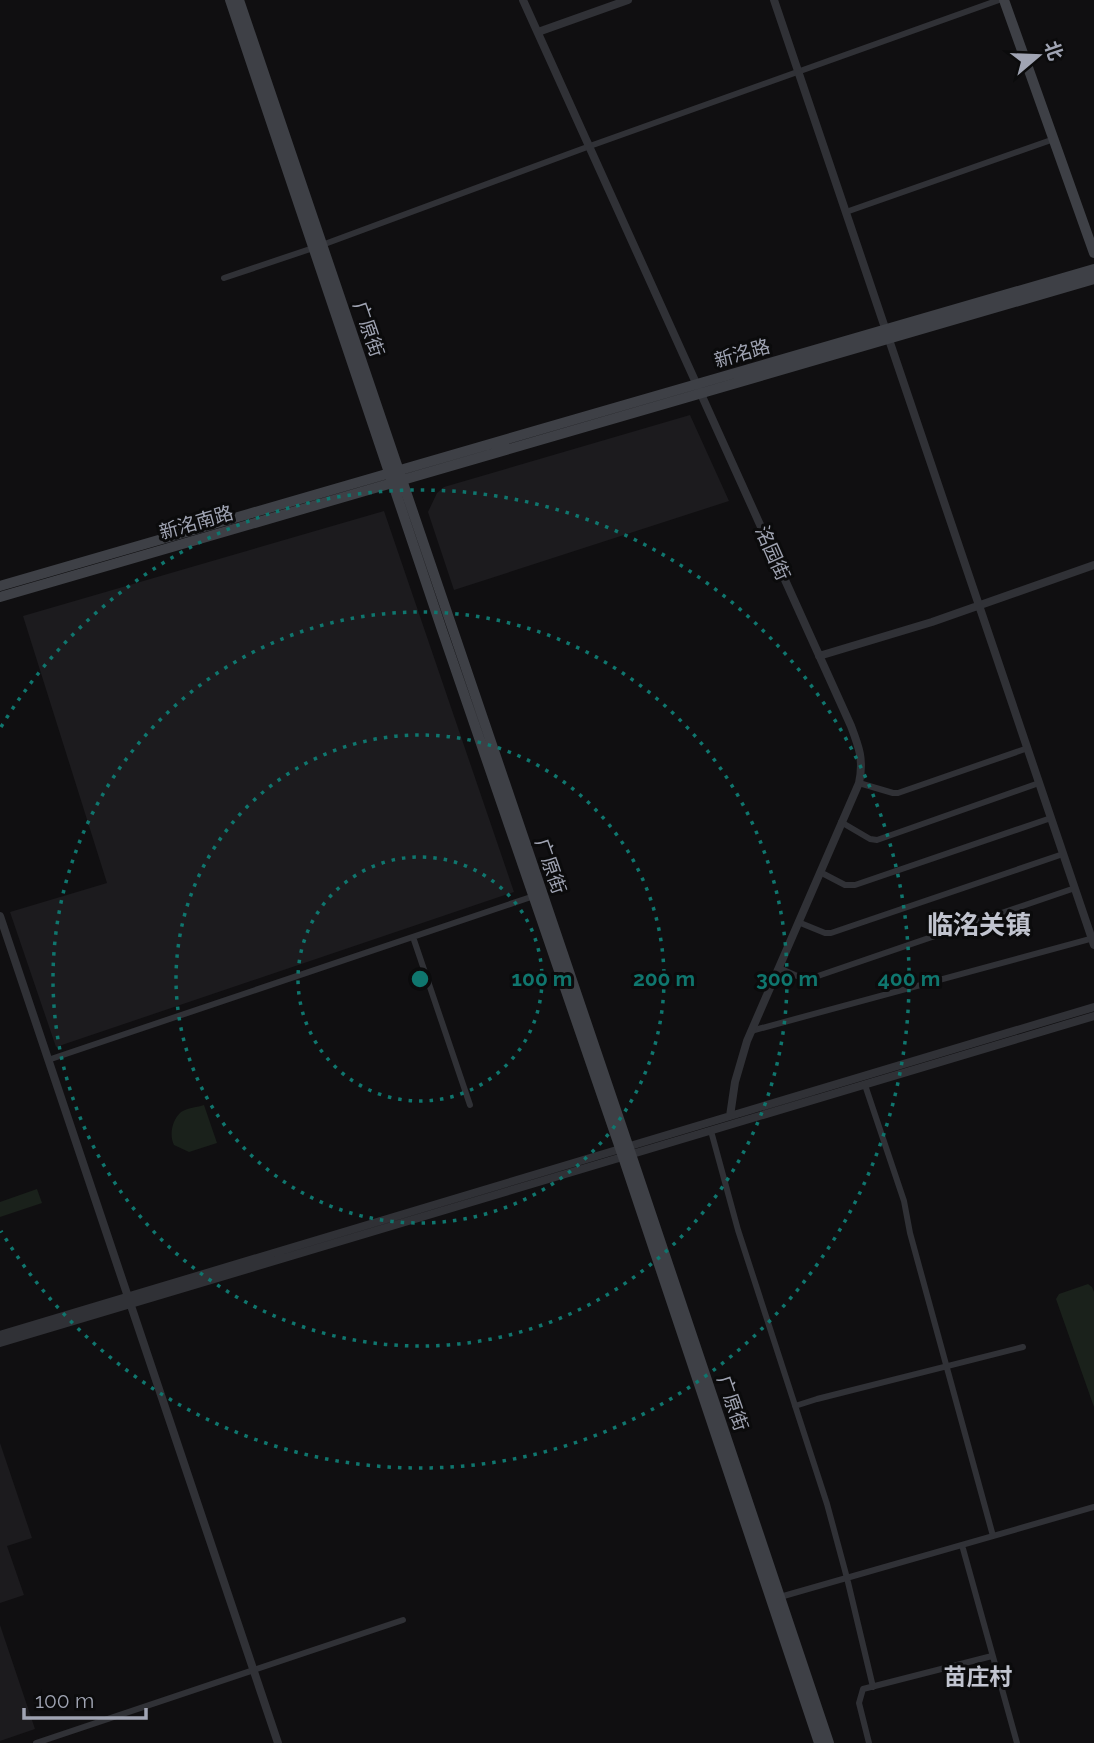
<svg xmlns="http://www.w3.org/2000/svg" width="1094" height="1743" font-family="Raleway,'Noto Sans SC',sans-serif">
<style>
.built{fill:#1c1b1e}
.green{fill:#1a211b}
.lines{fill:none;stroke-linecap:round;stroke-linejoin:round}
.minor{stroke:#303136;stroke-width:6}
.tertiary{stroke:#303136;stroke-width:8}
.secondary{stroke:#3e4046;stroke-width:10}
.ring{fill:none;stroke:#0f766e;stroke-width:3.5;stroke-dasharray:3.5 7}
.labels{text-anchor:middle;stroke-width:6;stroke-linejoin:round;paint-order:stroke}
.street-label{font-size:19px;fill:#a0a4b3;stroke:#0b0b0c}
.quarter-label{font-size:23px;font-weight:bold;fill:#c1c4cf;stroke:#0b0b0c}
.district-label{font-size:26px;font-weight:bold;fill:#c1c4cf;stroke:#0b0b0c}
.centre{fill:#0f766e;stroke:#0b0b0c;stroke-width:3.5}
.ring-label{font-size:21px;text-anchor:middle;font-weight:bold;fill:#0f766e;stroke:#0b0b0c;stroke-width:6;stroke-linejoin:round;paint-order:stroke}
</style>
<rect width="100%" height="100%" fill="#100f11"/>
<!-- built -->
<path class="built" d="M690 415 729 501 454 590 428 512 437 493 444 487Z
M384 511 514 892 56 1047 10 912 107 883 23 616Z
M0 1443 32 1538 7 1546 24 1595 0 1603Z
M0 1625 35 1729 0 1741Z"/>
<!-- green -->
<path class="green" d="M204 1105 217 1143 189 1152 174 1145C169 1135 172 1120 181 1112 187 1108 198 1107 204 1105Z
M37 1189 42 1203 0 1217V1202Z
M1088 1284 1092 1287 1094 1292V1407L1056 1299 1059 1294Z"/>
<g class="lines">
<!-- minor -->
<path class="minor" d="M846 212 1054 139
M224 278 322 245 590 146 999 0
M859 783 893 793H898L1028 748
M841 822 870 839 877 840 1039 783
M820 872 845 885H855L1051 818
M798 922 825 933H831L1063 854
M413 937 470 1105
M779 968 804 979 812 978 1075 888
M751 1031 1094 938
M48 1060 534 896
M865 1085 904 1201 910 1233 993 1536
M711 1131 738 1230 827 1504 847 1578 873 1687
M795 1406 817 1399 1023 1347
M962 1545 1017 1743
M780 1597 1094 1507
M36 1743 403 1620
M869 1743 859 1703 863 1689 992 1656"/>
<!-- tertiary -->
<path class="tertiary" d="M523 0 851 726C859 747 864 760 859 783L747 1041 735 1082 730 1116
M774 0 1094 945
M538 32 628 0
M819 656 932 622 1094 565
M0 916 278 1743
M0 1335 1094 1007
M0 1343 1094 1016"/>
<!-- secondary -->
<path class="secondary" d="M230 0 442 630 623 1157 819 1743
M239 0 631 1154 829 1743
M1004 0 1094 253
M0 586 1094 269
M0 597 1094 279"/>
</g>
<!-- distance rings -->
<g class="ring">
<circle cx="420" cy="979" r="122"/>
<circle cx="420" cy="979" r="244"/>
<circle cx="420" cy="979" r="367"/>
<path d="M1 727A489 489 0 1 1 1 1231"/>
</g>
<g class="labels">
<!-- street labels -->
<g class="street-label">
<text transform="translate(369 329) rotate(71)" y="7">广原街</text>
<text transform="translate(742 353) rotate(-16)" y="7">新洺路</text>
<text transform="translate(196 522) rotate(-16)" y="7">新洺南路</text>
<text transform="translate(773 553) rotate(66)" y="7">洺园街</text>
<text transform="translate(551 866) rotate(71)" y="7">广原街</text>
<text transform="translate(733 1403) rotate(71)" y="7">广原街</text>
</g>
<!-- quarter labels -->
<g class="quarter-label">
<text x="978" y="1685">苗庄村</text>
</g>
<!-- district labels -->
<g class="district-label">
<text x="979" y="934">临洺关镇</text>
</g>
</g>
<circle cx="420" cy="979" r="10" class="centre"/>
<g class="ring-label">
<text x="542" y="986">100 m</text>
<text x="664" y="986">200 m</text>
<text x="787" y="986">300 m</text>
<text x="909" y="986">400 m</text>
</g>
<!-- north arrow -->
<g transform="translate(1038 56) rotate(71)" stroke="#0b0b0c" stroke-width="5" paint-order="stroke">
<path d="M0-5L12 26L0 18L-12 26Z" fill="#a0a4b3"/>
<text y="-10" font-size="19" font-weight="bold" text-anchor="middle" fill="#a0a4b3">北</text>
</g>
<!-- scale -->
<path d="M24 1708v10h122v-10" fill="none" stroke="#a0a4b3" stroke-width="3.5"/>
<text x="35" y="1708" font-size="21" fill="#a0a4b3" stroke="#0b0b0c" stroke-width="5" paint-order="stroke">100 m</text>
</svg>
